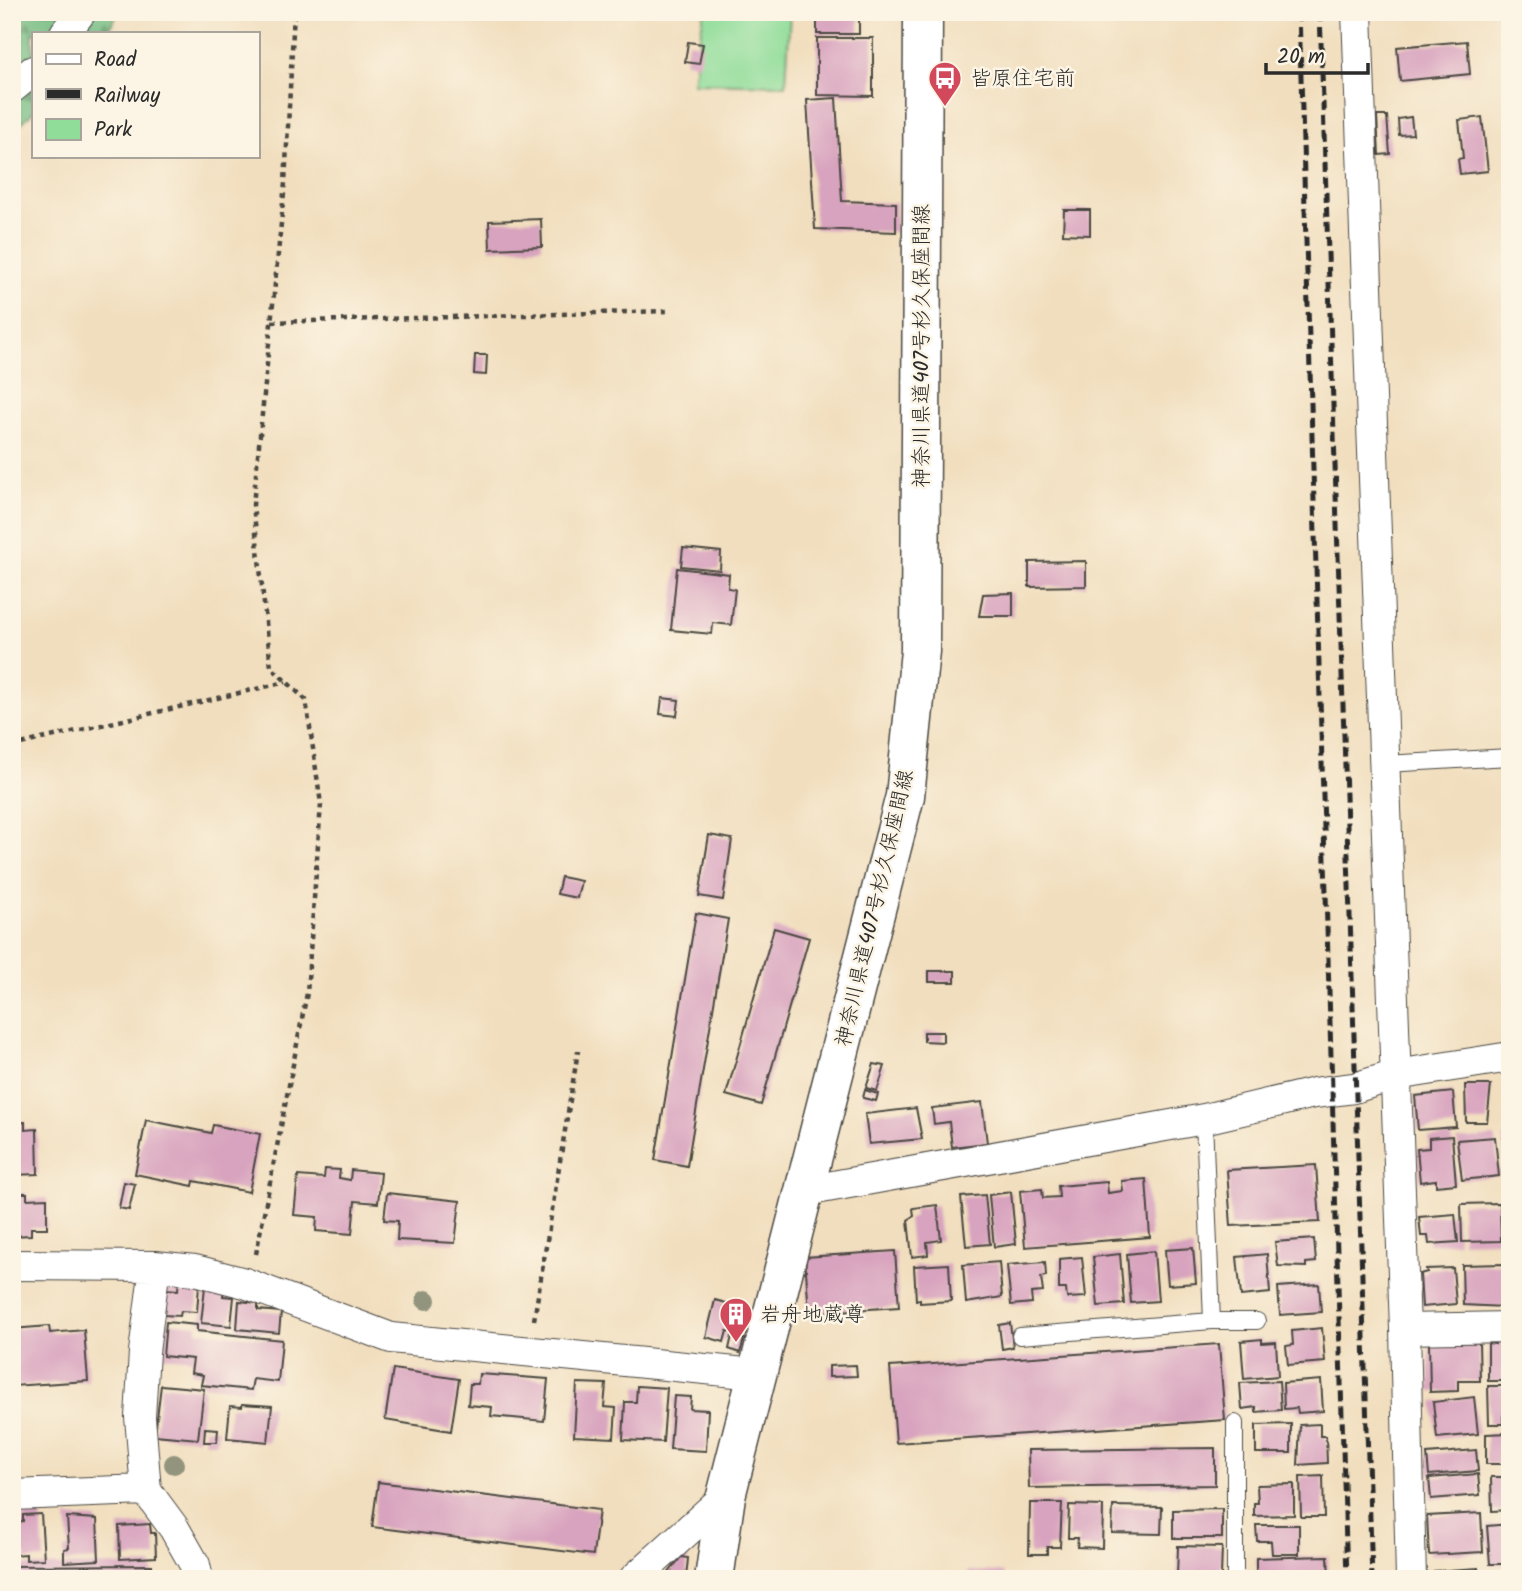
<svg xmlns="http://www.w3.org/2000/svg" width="1522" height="1591" font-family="Kalam,'Klee One',sans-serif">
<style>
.green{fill:#90dd9a;stroke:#5e8462;stroke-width:2}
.forest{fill:url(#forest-firs);stroke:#507456;stroke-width:2}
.building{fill:#d8a3be}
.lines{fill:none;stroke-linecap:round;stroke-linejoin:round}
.lane-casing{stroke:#494641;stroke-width:18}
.street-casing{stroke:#494641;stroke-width:32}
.secondary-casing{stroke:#494641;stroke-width:41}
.path{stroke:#494641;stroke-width:4.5;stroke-dasharray:5 5;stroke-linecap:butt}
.lane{stroke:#fff;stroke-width:16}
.street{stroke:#fff;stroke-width:30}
.secondary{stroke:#fff;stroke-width:38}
.rail{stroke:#2b2b2b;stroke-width:5;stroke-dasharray:10 5;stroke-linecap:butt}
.tree{fill:#92947d}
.labels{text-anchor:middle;stroke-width:5;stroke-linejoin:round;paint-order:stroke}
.poi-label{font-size:21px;fill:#2b2b2b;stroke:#fcf5e5;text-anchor:start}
.street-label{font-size:21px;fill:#2b2b2b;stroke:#fcf5e5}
</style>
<defs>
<pattern id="forest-firs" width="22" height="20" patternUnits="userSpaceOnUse" patternTransform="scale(1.75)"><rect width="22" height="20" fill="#74bc82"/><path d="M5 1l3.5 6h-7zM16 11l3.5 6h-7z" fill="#5f996b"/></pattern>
</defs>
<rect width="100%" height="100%" fill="#fcf5e5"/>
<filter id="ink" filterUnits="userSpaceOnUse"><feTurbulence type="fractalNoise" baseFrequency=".0143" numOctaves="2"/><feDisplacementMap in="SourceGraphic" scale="14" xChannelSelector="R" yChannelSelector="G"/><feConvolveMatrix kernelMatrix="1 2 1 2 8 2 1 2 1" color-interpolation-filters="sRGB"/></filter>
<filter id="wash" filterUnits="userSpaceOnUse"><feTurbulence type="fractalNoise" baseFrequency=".00686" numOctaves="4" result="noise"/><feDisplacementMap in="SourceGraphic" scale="28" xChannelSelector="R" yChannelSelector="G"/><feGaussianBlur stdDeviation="1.57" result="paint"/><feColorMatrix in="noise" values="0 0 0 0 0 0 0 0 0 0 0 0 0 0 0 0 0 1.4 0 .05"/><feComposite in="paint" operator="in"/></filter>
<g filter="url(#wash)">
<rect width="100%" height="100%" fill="#f1debe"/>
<!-- green -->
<path class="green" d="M704 12H790L786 85 693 83Z"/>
<!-- forest -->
<path class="forest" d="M12 12H119L106 33H33V112L12 132Z"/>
<g id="blocks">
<!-- building -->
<path class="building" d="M817 12H859V34H817Z
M817 38H873V96L817 95Z
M1467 41 1470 74 1400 81 1397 47Z
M688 42 703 44 699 64 685 62Z
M836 98 842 201 896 203V232L815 229 807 100Z
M1377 116H1387L1390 154 1379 155Z
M1411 117 1413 134 1399 135 1398 119Z
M1482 117 1488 171 1460 174 1458 159 1463 158 1459 120Z
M1064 210H1090V235L1063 234Z
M541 219 542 247 490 249 489 221Z
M475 355H487L486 375 474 374Z
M683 548 721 552 720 570 681 566Z
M1086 561V586L1029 587V562Z
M677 568 729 574 728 588 735 589 731 625 713 623 712 634 671 630Z
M1013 593V616H979L983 594Z
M662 698 679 700 677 716 660 714Z
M709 835 732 839 723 900 699 896Z
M561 877 581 881 577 898 557 894Z
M696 913 728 919 687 1166 655 1160Z
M774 928 809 938 761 1105 726 1095Z
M929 971H955V982H929Z
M924 1032H943V1042L924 1041Z
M874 1064 885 1066 877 1091 866 1088Z
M1510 1077V1115H1507L1504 1089 1507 1088 1506 1078Z
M1465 1085H1491L1487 1122H1466Z
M865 1090 878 1094 876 1101 863 1098Z
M1453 1092 1456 1127 1418 1130 1415 1096Z
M982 1102 987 1143 952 1147 949 1122 934 1124 932 1108Z
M916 1108 922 1139 869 1144 865 1114Z
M146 1120 211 1133 213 1125 260 1134 249 1192 194 1181 193 1186 135 1174Z
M25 1122V1130L37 1129 38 1174 12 1175V1123Z
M1452 1136 1456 1184 1436 1186V1180L1420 1182 1417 1149 1429 1148V1138Z
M1495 1137 1499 1176 1462 1180 1457 1140Z
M1503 1138H1510V1196H1508Z
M1316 1165 1320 1222 1231 1226 1227 1170Z
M325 1169 340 1170 339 1178 350 1180 351 1170 381 1173 378 1203 355 1201 352 1234 316 1231 317 1217 294 1215 298 1176 324 1178Z
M1146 1179 1150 1237 1025 1247 1020 1191 1042 1189 1043 1198 1059 1197 1058 1186 1107 1182 1108 1193 1123 1191 1122 1181Z
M124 1182 135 1184 129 1210 119 1208Z
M1011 1192 1016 1244 994 1247 989 1195Z
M12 1193H27V1199L47 1198V1228H31V1235L12 1236Z
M387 1193 460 1201 455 1243 397 1240 398 1221 384 1220Z
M985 1195 990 1244 966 1246 961 1197Z
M1500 1203 1501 1241 1462 1242 1461 1204Z
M937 1205 941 1240 927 1242 928 1255 912 1257 908 1220 914 1216 913 1208Z
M1455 1214 1458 1242 1429 1244 1428 1236H1421L1419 1217Z
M1314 1239 1316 1262 1306 1263V1267L1278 1266 1275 1242Z
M1193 1248 1196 1283 1168 1285 1165 1250Z
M895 1251 899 1307 809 1313 805 1257Z
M1154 1251 1158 1301 1131 1303 1127 1254Z
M1120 1254 1124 1304 1098 1306 1093 1257Z
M1267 1254 1270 1293 1241 1296 1237 1257Z
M1082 1257 1086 1297 1067 1298 1066 1289H1059V1259Z
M999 1262 1002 1297 966 1303 963 1265Z
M1045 1262 1046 1276 1041 1277 1043 1292 1031 1293 1032 1303 1011 1305 1007 1265Z
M949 1264 951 1301 920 1303V1299L916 1300 914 1266Z
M1504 1264 1505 1307 1463 1305 1462 1265Z
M1453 1268 1456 1304 1422 1307 1420 1274 1427 1272 1426 1269Z
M179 1278 199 1285 197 1312 181 1311 180 1316 164 1315 166 1289 178 1290Z
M1319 1284 1321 1312 1280 1315 1278 1287Z
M205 1287 224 1289 223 1296 234 1297 231 1326 201 1323Z
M715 1300 749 1309 742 1334 727 1331 724 1342 706 1337Z
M239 1301 258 1303V1310L281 1312 279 1333 237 1329Z
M166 1322 197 1325V1331L282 1340 278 1382 253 1379 251 1390 201 1385 203 1375 191 1373 193 1359 163 1356Z
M1010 1323 1013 1347 1002 1349 999 1325Z
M49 1326 50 1333 84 1330 88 1381 12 1386V1329Z
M1322 1328 1325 1362 1288 1365 1286 1346 1293 1345 1292 1331Z
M732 1336 744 1339 740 1353 729 1349Z
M1262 1339V1343L1276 1342 1278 1376 1244 1379 1241 1341Z
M1495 1339H1509L1510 1381H1488V1343L1495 1344Z
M1479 1342 1480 1381H1458V1391L1430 1392 1429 1343Z
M1219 1344 1225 1420 896 1443 890 1367Z
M856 1365 857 1376 829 1377V1366Z
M393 1369 459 1379 451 1431 385 1420Z
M479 1374 548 1379 544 1421 491 1416 492 1407 468 1405 470 1384H478Z
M1321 1380 1323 1411 1298 1413 1297 1408 1284 1409 1283 1383Z
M1279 1381 1281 1410 1256 1412V1407L1242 1409 1240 1383Z
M577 1383 606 1384 604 1407 616 1408 614 1438 574 1436Z
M161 1385 204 1389 198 1439 155 1435Z
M637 1386 667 1388 663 1442 623 1440 625 1402H636Z
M1488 1386H1510V1416H1503V1424H1489Z
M674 1396 691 1397 690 1409 708 1410 706 1451 670 1449Z
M1474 1397 1478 1434 1437 1438 1433 1402Z
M242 1404 272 1406 268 1442 227 1438 230 1406 242 1407Z
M1291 1424V1453H1256V1425Z
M1320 1424V1436H1326L1327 1463 1298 1465 1300 1425Z
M205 1428 218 1429 217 1442H204Z
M1510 1433V1464H1486V1434Z
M1215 1448V1485L1029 1488 1028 1450Z
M1476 1450 1478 1471 1429 1475 1427 1454Z
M1478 1474 1480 1495 1431 1499 1429 1478Z
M1323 1476 1324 1517H1301L1300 1477Z
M1491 1477H1510V1510L1492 1511Z
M378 1482 599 1510 593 1555 372 1527Z
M1294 1484V1515L1254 1516V1503H1258L1257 1485Z
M1030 1503H1062L1060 1547H1047V1554H1029Z
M1069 1505 1103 1506 1102 1548 1077 1547 1078 1538H1068Z
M1113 1506 1162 1507 1161 1534 1112 1533Z
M1222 1509V1538H1173V1510Z
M1481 1513 1483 1552 1429 1555 1427 1516Z
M41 1514 44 1559 26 1560V1554L12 1555V1522L23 1521V1515Z
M67 1517 97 1519 99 1560 64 1562V1549L69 1548Z
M150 1524 151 1533H155L156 1557 120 1559 119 1526Z
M1510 1524V1564H1490L1487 1526Z
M1256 1525H1299V1554H1272L1271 1541H1257Z
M1178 1546 1222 1547 1221 1577H1177Z
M1328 1556 1329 1579H1256V1558Z
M681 1557 688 1558 686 1579H664Z
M152 1565 153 1579H12V1566Z
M1478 1568 1479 1579H1435L1434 1571Z
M968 1571 1004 1572V1579H968Z"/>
</g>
</g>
<g filter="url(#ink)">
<use href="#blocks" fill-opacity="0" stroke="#494641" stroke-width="2"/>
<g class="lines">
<defs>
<path id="lane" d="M1385 764 1510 757
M1204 1119 1212 1321H1257
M1020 1336 1212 1321
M1235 1423V1579"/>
<path id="street" d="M1357 12 1405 1329 1411 1579
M65 33 81 12
M12 88 33 71
M805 1191 1204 1119 1314 1093 1354 1088 1396 1075 1510 1057
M12 1265 155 1266 195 1270 245 1283 391 1338 756 1374
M155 1266 144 1352 140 1417 146 1490 174 1528 195 1565 198 1579
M1405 1329 1510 1327
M12 1495 146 1490
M634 1579 726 1496"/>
<path id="secondary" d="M714 1579 726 1496 905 796 920 651 923 12"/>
</defs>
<!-- lane casing -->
<use href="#lane" class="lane-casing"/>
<!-- street casing -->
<use href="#street" class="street-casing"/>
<!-- secondary casing -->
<use href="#secondary" class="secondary-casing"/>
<!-- path -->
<path class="path" d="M272 322 667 311
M12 746 286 682
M256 1254 307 993 321 804 306 700 271 667 253 505 285 183 294 12
M534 1320 578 1051"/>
<!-- lane -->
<use href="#lane" class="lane"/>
<!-- street -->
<use href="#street" class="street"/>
<!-- secondary -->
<use href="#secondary" class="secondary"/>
<!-- rail -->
<path class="rail" d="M1299 12 1347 1579
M1320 12 1372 1579"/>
</g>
<!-- trees -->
<g class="tree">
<circle cx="426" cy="1300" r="10"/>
<circle cx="174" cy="1464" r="10"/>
</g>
</g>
<!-- icons -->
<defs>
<symbol id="bus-pin" viewBox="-11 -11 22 30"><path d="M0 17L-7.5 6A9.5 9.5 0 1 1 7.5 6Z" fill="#d1495b" stroke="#fcf5e5"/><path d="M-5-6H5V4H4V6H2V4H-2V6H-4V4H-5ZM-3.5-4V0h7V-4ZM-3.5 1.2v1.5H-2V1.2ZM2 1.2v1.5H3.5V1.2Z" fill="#fff"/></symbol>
<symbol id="building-pin" viewBox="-11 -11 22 30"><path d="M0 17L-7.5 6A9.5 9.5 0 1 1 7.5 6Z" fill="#d1495b" stroke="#fcf5e5"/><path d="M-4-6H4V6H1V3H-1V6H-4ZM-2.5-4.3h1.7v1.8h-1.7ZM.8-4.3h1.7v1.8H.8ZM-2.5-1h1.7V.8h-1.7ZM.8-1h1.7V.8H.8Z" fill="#fff"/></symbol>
</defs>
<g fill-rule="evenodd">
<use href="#bus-pin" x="926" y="59" width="38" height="52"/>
<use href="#building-pin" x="717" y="1295" width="38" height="52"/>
</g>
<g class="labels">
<!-- poi labels -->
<g class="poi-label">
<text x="970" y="85">皆原住宅前</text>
<text x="760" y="1321">岩舟地蔵尊</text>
</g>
<!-- street labels -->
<g class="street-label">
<text transform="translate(921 346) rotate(-90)" y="7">神奈川県道407号杉久保座間線</text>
<text transform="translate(874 908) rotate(-77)" y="7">神奈川県道407号杉久保座間線</text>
</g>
</g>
<!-- margin -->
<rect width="1522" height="1591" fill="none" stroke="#fcf5e5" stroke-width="42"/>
<!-- legend -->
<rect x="32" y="32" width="228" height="126" fill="#fcf5e5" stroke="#a8a49b" stroke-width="2"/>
<rect x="46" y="54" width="35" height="10" fill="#ffffff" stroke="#a8a49b" stroke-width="2"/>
<text x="94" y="66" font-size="21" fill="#2b2b2b">Road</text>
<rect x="46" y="89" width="35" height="10" fill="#2b2b2b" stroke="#a8a49b" stroke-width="2"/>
<text x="94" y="102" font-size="21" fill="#2b2b2b">Railway</text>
<rect x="46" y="119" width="35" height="21" fill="#90dd9a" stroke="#a8a49b" stroke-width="2"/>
<text x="94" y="136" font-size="21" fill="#2b2b2b">Park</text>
<!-- scale -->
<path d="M1266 63v10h102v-10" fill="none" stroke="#2b2b2b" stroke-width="3.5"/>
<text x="1277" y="63" font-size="21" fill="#2b2b2b" stroke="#fcf5e5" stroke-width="5" paint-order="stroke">20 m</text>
</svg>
